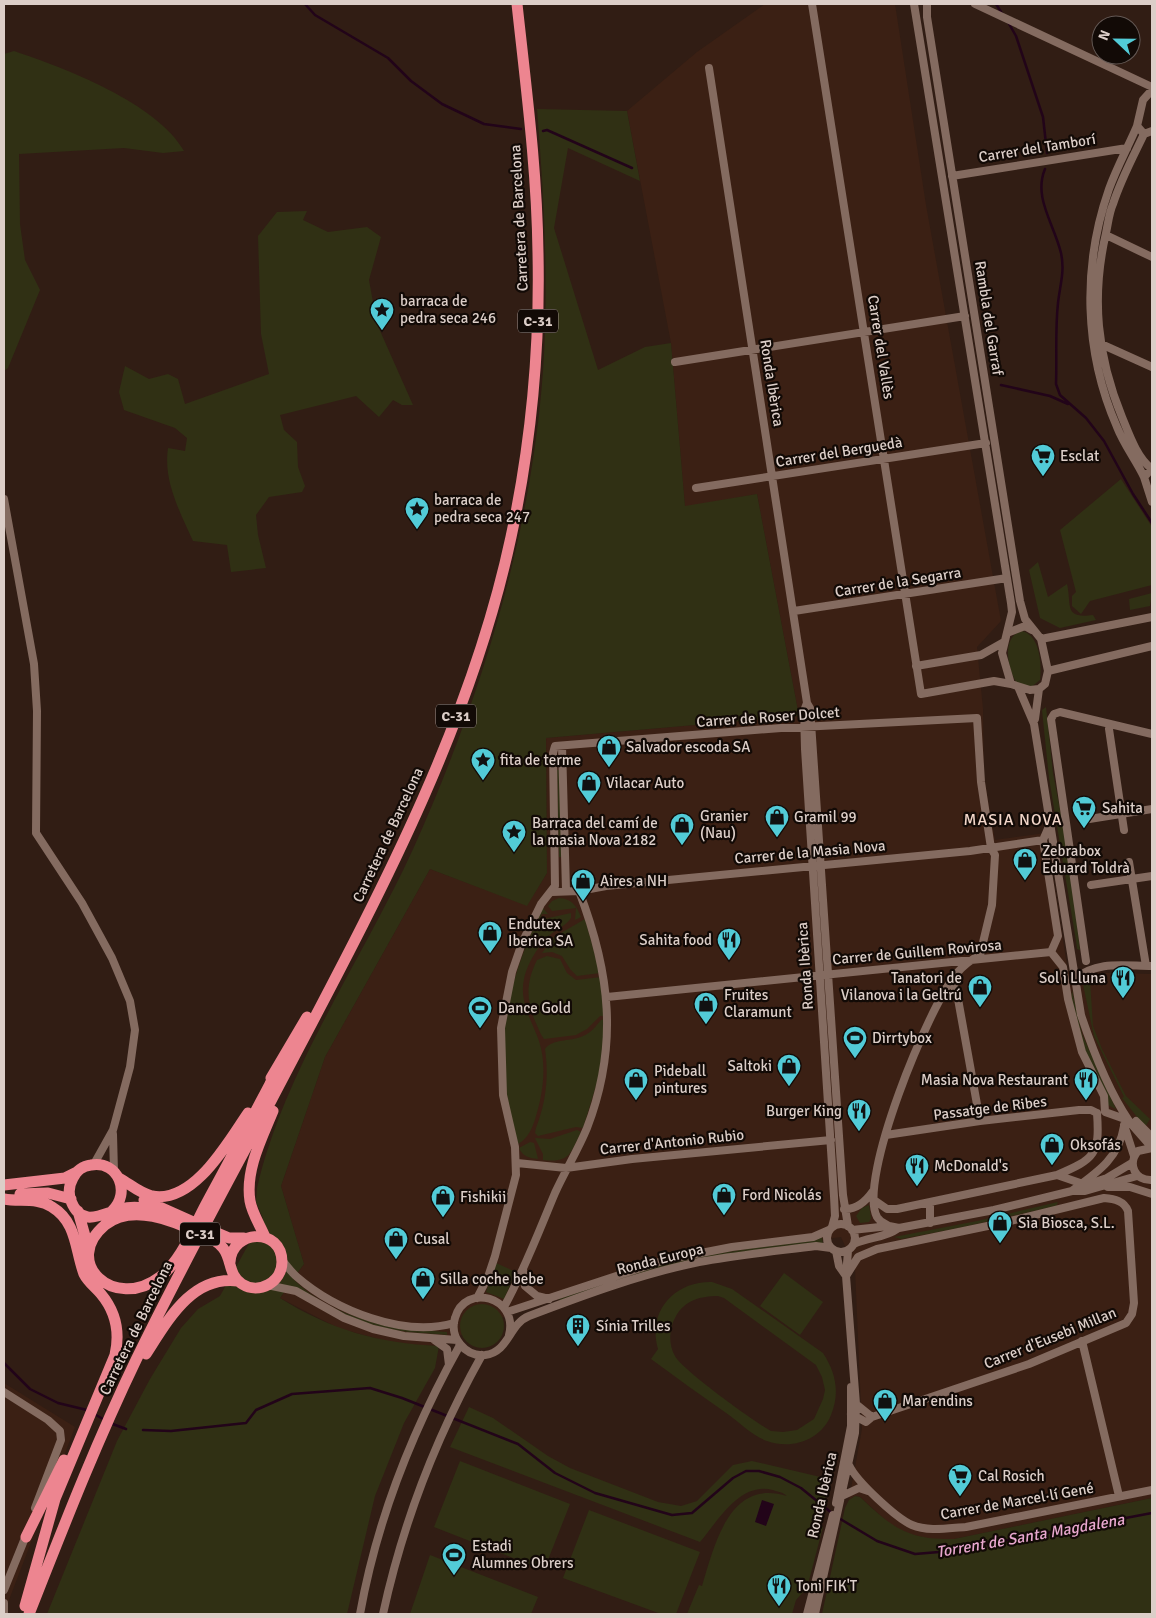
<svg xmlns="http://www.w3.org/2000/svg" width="1156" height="1618" font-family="Signika,sans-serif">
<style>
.built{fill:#3b2014}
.green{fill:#303014;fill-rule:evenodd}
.water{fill:#220419}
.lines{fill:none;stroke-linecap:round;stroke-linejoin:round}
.stream{stroke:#220419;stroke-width:2.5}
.minor{stroke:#846b60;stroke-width:8}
.highway{stroke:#ed8590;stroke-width:11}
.labels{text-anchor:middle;stroke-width:4.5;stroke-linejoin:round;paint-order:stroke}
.shield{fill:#120a06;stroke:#9f938e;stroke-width:1}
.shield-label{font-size:14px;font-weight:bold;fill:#dccec8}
.street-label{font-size:15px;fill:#dccec8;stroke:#120a06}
.poi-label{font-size:15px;fill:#dccec8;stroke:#120a06;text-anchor:start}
.neighbourhood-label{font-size:16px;letter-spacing:1px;fill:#f2d6c9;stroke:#120a06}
.water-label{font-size:16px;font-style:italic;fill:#e8a7ce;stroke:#120a06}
</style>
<rect width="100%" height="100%" fill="#311d14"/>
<!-- built -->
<path class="built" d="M765 4H895L926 205 1001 621 977 647 983 709 984 777 995 840 1046 833 1068 972 1152 974V1498L954 1539H930L910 1534 892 1526 860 1497 855 1496 849 1500 862 1429 855 1268 841 1237 695 1257 626 1276 483 1324 439 1346 397 1344 338 1328 280 1298 304 1264 281 1186 325 1057 430 869 527 905 547 873 546 738 799 716 757 494 685 507 671 343 627 111 697 52Z
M4 1383 75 1427 4 1613Z"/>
<!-- green -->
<path class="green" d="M14 51C65 68 157 103 184 151L163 153 124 148 19 154 20 224 25 260 40 290 8 368 4 371V54Z
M537 109 627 111 640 181 568 148 554 228 598 370 645 347 671 343 685 506 757 494 799 716 546 738 547 873 527 906 430 869 325 1057 281 1186 304 1264 293 1279C334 1320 393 1329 447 1332V1335C428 1333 408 1333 389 1329 353 1322 321 1303 288 1287L280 1298C331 1330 378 1343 439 1346L435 1368 404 1423 375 1496 347 1614H47L117 1441 150 1379 181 1328 198 1309 220 1296 263 1218 256 1202 257 1188C285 1068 363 959 414 847 481 697 531 537 543 371 549 284 544 196 537 109Z
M307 211 303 220 328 232 367 227 381 237 369 280 377 324 413 405H402L393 400 379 417 356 396 280 415 284 430 297 442 298 467 305 486 302 492 269 497 256 515 258 535 266 568 231 572 227 545 193 541C180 512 163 481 168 448L185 451 187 438 175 428 124 410 119 392 125 366 149 379 168 374 178 379 185 404 269 374 261 334 258 236 277 212Z
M1121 479 1152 527V585L1090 601 1081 614 1072 606V596L1076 592 1060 530Z
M1038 562 1048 597 1067 584C1072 605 1063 619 1093 615L1096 620 1060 628 1040 618 1029 570Z
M1152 593 1150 606 1130 610 1129 599Z
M1022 631C1040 635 1042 664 1040 680L1030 688 1018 685C1008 671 1000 637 1022 631Z
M1046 707 1053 773 1069 857 1080 950 1077 949 1076 941 1049 778 1042 710Z
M557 770H559L562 857H559Z
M559 898C572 899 576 905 581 917L575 920 576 908 552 911 548 906 552 901Z
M543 908 548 914H542L539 920 571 913V918C566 926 558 928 551 934 539 944 527 964 524 979 519 1002 532 1021 539 1041 547 1065 543 1093 536 1116 533 1127 528 1139 518 1144 514 1128 510 1112 507 1096 495 1030 514 966 543 908Z
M585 919 600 973 577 976 570 969 562 956 552 952 542 953 554 937Z
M547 956 560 959 567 973 576 980 601 977 605 1016H600L587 1029 576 1035 544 1039C540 1034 538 1027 535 1021 526 999 526 982 537 960Z
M1085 977H1088L1090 980 1093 1026 1102 1049 1126 1096 1150 1119 1145 1127 1122 1098 1124 1097 1094 1036 1082 980Z
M1072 990 1082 1034 1116 1109 1108 1105C1095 1073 1068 1024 1072 990Z
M605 1019 601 1070 583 1128 576 1127 538 1136 535 1133 536 1128C546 1102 549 1077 545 1049 553 1038 571 1042 583 1036 591 1033 596 1026 601 1020Z
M577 1130 581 1132C570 1154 570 1163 543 1160V1154L535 1138 550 1139Z
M530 1142 534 1143 538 1159C530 1158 523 1157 519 1148Z
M1058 1202 1056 1206 959 1228 901 1239 894 1237 977 1221Z
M869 1205 871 1218 869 1222 860 1223 856 1216 862 1208Z
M822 1237 823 1244 688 1261 628 1277 560 1301 559 1299 657 1265 715 1254Z
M496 1263 516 1272 504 1299 486 1292Z
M784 1273 823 1302 800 1335 760 1306Z
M712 1282 732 1289 823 1353C836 1373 840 1393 831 1415 821 1440 792 1450 767 1441 753 1436 741 1424 729 1415 703 1397 677 1378 651 1359L658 1349C647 1312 674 1281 712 1282ZM718 1296 724 1298 816 1365 822 1377 825 1390 823 1399 814 1419 797 1430 783 1432 771 1431C756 1423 681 1369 675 1356 668 1344 669 1328 676 1316 685 1300 701 1296 718 1296Z
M460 1326a22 22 0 1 1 44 0a22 22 0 1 1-44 0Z
M469 1407 493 1418 548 1456 570 1468 658 1502 681 1506 697 1501 733 1465 752 1461 829 1479 820 1526 823 1527 807 1588 796 1600 792 1614H687L699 1585 702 1586C715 1543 730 1478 787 1496 783 1492 778 1492 773 1490 740 1481 718 1521 700 1542L450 1447Z
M460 1461 570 1504 544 1570 434 1527Z
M855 1496 860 1497C893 1528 908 1540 954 1539L1152 1498V1614H822L845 1508 849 1500Z
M589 1510 700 1552 676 1614H661L563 1578Z
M430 1555 538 1597 531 1614H410Z"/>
<!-- water -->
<path class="water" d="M762 1500 774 1504 766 1526 755 1522Z"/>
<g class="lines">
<!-- stream -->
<path class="stream" d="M305 4 315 15 388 58 411 81 442 104 484 124 521 129
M996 4 1003 15
M1008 22 1016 36 1043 117 1047 153
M543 131 547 130 632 168
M1045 169C1033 197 1054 224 1061 253 1065 271 1060 285 1058 303 1055 330 1057 357 1056 384L1060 395 1086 418 1104 441 1133 494 1152 523
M1001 385 1050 396 1068 404
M4 1363 30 1389 58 1403 87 1410
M94 1414 105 1420
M110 1423 126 1429
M143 1430 171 1431 246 1423 256 1410 292 1394 370 1388 402 1398 518 1444 555 1473 595 1493 672 1515 692 1513 733 1478 746 1471H759L780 1477 801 1488 833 1514
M837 1517 877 1541 915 1554 951 1551 1152 1513"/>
<!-- minor -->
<path class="minor" d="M812 4 921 694 994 681 1011 684
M914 4 1011 603 1012 612 1002 653 1011 684 1030 690 1039 689 1045 684 1048 671 1041 639 1025 619 1020 601 927 17V4
M975 4 1152 87
M709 68 807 703 810 708 843 1195 848 1226
M1152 90 1143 100 1137 126 1144 134 1152 131
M1137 126C1128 147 1117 167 1109 189 1082 266 1084 352 1117 427 1124 445 1136 460 1144 477
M1144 134C1133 157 1121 179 1113 204 1109 213 1108 224 1106 233 1091 297 1097 356 1122 417 1129 434 1137 458 1152 469
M952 176 1127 148
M1106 235 1152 257
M1101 344 1152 367
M675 362 965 316
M1147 474 1144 477 1152 502
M696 488 986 443
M4 499 34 664 37 711 36 833 82 903 112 958 130 1001 135 1030 130 1067 113 1130 94 1164
M794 611 1007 578
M1007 633 1025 626 1032 630
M1041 639 1152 617
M916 666 981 655 1004 642
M1048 671 1152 646
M1019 689 1034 724 1081 1015C1093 1051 1108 1090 1129 1121 1136 1130 1145 1139 1152 1148
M807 703 804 711 805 749 834 1196 835 1216 832 1227
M1035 719 1039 689
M1109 729 1124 830
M562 746 566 890
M1083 820 1152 809
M1050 824 1043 840 1058 936 1051 952 1063 967 1068 999 1082 1052 1104 1096 1105 1112 1122 1118
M1129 862 1146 966
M1091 885 1152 876
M552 892 579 891 606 886 970 851 1043 840
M1086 961 1051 719 1054 714 1060 712 1152 734
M952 979 958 999 980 1121
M1075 979C1097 960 1125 966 1152 966
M607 997 1051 952
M1136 1121 1152 1137
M1124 1125 1134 1156
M113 1134 114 1172
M886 1135 980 1121 1079 1110H1091L1097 1113
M1152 1148 1138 1151C1127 1164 1135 1181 1152 1180
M517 1163 566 1168 632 1159 831 1140
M1057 1175 1086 1185 1107 1178 1132 1163
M1108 1187H1130L1152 1194
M1073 1190C1098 1172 1119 1158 1124 1126
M874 1200 887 1209H897L1057 1175C1095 1159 1100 1154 1097 1113
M930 1203V1223
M844 1209C857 1210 866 1201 873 1191
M827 1238a14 14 0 1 1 28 0a14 14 0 1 1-28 0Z
M852 1230 889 1226 899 1228 994 1210 1072 1191H1085L1137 1176
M854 1244C868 1237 885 1238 897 1229
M836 1251 839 1266 846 1276
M282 1260C287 1266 291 1272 297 1277 335 1310 404 1338 454 1323
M523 1269 525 1286 537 1296 549 1299
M846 1276 858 1257 877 1249 1002 1223 1104 1198C1115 1199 1124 1201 1128 1211L1134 1303 1132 1314 1126 1323 1029 1364 872 1417 866 1422 851 1414
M267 1285 296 1291 344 1318 373 1329 404 1336 457 1340
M477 1298 488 1277 495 1256 516 1175 515 1147 503 1095 501 1028 512 972 522 943 541 904 555 886 553 753 555 746 781 728 977 718 981 782 991 848 995 855 992 905 980 955C970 960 963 966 956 974 929 1006 857 1180 877 1217 880 1222 884 1223 889 1226
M504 1307C524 1271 539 1231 555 1193 565 1171 578 1150 587 1128 619 1045 610 972 579 891
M507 1312 665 1260 732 1247 813 1237 829 1230
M509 1335C519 1297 465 1282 455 1318 449 1337 465 1357 485 1355 509 1352 509 1324 529 1316 584 1295 641 1274 699 1262 738 1255 777 1251 816 1246L831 1248
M433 1339 447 1349 449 1365
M1082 1341 1119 1496
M4 1392 48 1420 60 1431 61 1440 35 1508
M856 1404 872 1417
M849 1465C856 1481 896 1518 912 1525 928 1532 949 1528 966 1527L1152 1490
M842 1496 859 1488 868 1491
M836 1503 851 1426V1387
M4 1590 27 1533
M4 1603V1614
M360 1614C377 1519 413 1429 460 1345
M383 1614C403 1522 436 1437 482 1355
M807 1614 833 1515
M815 1614 855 1433 856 1404 846 1276 848 1251"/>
<!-- highway -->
<path class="highway" d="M271 1078 307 1017
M119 1178C130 1184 139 1193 152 1196 194 1204 228 1142 248 1113
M4 1185 65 1178 77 1172
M20 1194 48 1193 71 1199
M4 1199C20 1202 37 1197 52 1207 77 1222 75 1250 84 1274 88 1282 95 1287 101 1294 116 1312 120 1333 115 1355L55 1499 25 1606
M144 1200 191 1221
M78 1211 85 1236 83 1249
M112 1211C131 1194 119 1160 91 1165 83 1166 76 1171 73 1178 69 1185 68 1193 71 1201 82 1229 103 1213 121 1209 131 1206 141 1207 151 1209
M208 1229 229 1238H244
M265 1237C260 1225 252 1213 250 1201 245 1170 262 1138 273 1111
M230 1262C232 1229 282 1227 282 1262 282 1282 259 1295 242 1284 228 1275 232 1259 223 1248 218 1241 209 1237 201 1234 174 1221 132 1203 105 1225 61 1262 114 1312 160 1277 182 1260 193 1228 206 1204 228 1164 249 1124 270 1084L275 1072
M146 1354C168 1320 192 1275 238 1281
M26 1537 64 1460
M29 1614C63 1528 96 1443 136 1360 179 1271 226 1186 272 1099 366 919 468 738 511 537 531 444 540 348 538 253 537 170 526 87 517 4"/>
</g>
<!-- icons -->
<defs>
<symbol id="sight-pin" viewBox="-11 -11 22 30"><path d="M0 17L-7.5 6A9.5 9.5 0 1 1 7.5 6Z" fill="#52cbd7" stroke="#120a06"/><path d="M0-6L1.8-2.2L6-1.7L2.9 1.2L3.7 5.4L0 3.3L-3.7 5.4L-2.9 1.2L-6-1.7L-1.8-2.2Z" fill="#111"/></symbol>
<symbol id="supermarket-pin" viewBox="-11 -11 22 30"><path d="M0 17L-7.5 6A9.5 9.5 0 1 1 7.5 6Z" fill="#52cbd7" stroke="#120a06"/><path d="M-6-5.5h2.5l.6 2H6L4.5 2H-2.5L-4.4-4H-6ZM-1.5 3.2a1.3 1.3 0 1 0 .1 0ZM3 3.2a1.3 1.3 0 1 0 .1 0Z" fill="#111"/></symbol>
<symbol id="shop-pin" viewBox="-11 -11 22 30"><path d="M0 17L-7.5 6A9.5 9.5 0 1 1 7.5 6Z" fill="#52cbd7" stroke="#120a06"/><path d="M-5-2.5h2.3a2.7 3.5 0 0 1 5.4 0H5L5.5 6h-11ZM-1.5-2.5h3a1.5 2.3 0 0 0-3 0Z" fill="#111"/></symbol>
<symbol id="restaurant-pin" viewBox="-11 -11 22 30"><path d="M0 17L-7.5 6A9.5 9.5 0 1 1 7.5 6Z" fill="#52cbd7" stroke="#120a06"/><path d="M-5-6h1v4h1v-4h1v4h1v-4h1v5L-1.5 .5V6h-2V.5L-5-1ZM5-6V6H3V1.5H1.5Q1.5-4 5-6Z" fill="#111"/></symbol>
<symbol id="stadium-pin" viewBox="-11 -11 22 30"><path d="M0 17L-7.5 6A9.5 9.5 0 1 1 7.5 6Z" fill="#52cbd7" stroke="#120a06"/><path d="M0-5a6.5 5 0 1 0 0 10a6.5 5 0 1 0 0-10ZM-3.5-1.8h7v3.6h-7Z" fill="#111"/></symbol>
<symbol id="building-pin" viewBox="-11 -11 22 30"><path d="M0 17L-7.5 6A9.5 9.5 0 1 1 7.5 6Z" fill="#52cbd7" stroke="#120a06"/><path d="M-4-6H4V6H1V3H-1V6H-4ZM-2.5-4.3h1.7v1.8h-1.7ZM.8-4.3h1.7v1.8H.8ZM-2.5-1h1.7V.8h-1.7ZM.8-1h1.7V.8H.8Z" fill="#111"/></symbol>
</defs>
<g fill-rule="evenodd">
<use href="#sight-pin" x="368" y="296" width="28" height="38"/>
<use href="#supermarket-pin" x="1029" y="442" width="28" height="38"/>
<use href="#sight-pin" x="403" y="495" width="28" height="38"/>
<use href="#shop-pin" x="595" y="733" width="28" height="38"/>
<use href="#sight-pin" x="469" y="746" width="28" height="38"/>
<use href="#shop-pin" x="575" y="769" width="28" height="38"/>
<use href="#supermarket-pin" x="1070" y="794" width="28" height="38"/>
<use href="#shop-pin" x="763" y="803" width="28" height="38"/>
<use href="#shop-pin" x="668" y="811" width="28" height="38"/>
<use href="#sight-pin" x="500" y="818" width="28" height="38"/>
<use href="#shop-pin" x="1011" y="846" width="28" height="38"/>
<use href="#shop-pin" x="569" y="867" width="28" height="38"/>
<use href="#shop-pin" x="476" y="919" width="28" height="38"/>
<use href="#restaurant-pin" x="715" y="926" width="28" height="38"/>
<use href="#restaurant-pin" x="1109" y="964" width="28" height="38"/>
<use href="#shop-pin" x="966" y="973" width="28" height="38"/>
<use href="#shop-pin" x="692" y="990" width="28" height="38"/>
<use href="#stadium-pin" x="466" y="994" width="28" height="38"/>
<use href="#stadium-pin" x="841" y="1024" width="28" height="38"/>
<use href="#shop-pin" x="775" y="1052" width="28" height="38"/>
<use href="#shop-pin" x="622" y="1066" width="28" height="38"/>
<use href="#restaurant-pin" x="1072" y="1066" width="28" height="38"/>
<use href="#restaurant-pin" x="845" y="1097" width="28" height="38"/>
<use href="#shop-pin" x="1038" y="1131" width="28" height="38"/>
<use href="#restaurant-pin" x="903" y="1152" width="28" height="38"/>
<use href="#shop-pin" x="710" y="1181" width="28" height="38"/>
<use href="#shop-pin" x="429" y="1183" width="28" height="38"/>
<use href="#shop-pin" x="986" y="1209" width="28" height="38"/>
<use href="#shop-pin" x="382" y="1225" width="28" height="38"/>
<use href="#shop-pin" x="409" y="1265" width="28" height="38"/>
<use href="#building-pin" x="564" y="1312" width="28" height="38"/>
<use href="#shop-pin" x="871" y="1387" width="28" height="38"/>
<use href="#supermarket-pin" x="946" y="1462" width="28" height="38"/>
<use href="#stadium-pin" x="440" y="1541" width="28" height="38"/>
<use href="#restaurant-pin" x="765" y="1572" width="28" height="38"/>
</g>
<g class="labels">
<!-- shield labels -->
<g class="shield">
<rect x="518" y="309.5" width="40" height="23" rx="4"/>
<rect x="436" y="704.5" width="40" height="23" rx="4"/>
<rect x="180" y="1222.5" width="40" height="23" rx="4"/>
</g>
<g class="shield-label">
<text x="538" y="326">C-31</text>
<text x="456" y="721">C-31</text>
<text x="200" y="1239">C-31</text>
</g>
<!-- street labels -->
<g class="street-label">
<text transform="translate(1037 148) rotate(-9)" y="5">Carrer del Tamborí</text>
<text transform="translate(519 218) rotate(-93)" y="5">Carretera de Barcelona</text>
<text transform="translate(989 318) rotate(81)" y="5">Rambla del Garraf</text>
<text transform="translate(881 347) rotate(81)" y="5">Carrer del Vallès</text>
<text transform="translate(772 383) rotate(81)" y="5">Ronda Ibèrica</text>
<text transform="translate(839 452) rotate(-9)" y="5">Carrer del Berguedà</text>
<text transform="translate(898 582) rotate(-9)" y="5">Carrer de la Segarra</text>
<text transform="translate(768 717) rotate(-4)" y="5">Carrer de Roser Dolcet</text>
<text transform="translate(388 835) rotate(-65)" y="5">Carretera de Barcelona</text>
<text transform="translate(810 852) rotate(-5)" y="5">Carrer de la Masia Nova</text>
<text transform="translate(917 952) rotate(-5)" y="5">Carrer de Guillem Rovirosa</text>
<text transform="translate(805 966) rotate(-94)" y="5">Ronda Ibèrica</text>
<text transform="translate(990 1108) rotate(-7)" y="5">Passatge de Ribes</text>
<text transform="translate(672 1142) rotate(-6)" y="5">Carrer d'Antonio Rubio</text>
<text transform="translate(660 1259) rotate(-14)" y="5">Ronda Europa</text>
<text transform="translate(136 1328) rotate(-64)" y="5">Carretera de Barcelona</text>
<text transform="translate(1050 1338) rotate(-22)" y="5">Carrer d'Eusebi Millan</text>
<text transform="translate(822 1495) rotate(-77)" y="5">Ronda Ibèrica</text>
<text transform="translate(1017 1501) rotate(-10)" y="5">Carrer de Marcel·lí Gené</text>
</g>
<!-- poi labels -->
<g class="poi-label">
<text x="400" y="306">barraca de<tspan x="400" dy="17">pedra seca 246</tspan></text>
<text x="1060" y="461">Esclat</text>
<text x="434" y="505">barraca de<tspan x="434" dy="17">pedra seca 247</tspan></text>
<text x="626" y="752">Salvador escoda SA</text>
<text x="500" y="765">fita de terme</text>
<text x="606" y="788">Vilacar Auto</text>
<text x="1102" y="813">Sahita</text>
<text x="700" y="821">Granier<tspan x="700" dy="17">(Nau)</tspan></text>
<text x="794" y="822">Gramil 99</text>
<text x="532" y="828">Barraca del camí de<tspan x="532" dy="17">la masia Nova 2182</tspan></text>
<text x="1042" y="856">Zebrabox<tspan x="1042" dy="17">Eduard Toldrà</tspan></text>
<text x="600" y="886">Aires a NH</text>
<text x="508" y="929">Endutex<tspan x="508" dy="17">Iberica SA</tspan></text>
<text x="712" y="945" text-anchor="end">Sahita food</text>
<text x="962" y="983" text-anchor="end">Tanatori de<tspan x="962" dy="17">Vilanova i la Geltrú</tspan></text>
<text x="1106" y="983" text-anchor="end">Sol i Lluna</text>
<text x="724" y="1000">Fruites<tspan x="724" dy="17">Claramunt</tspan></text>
<text x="498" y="1013">Dance Gold</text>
<text x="872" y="1043">Dirrtybox</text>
<text x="772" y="1071" text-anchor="end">Saltoki</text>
<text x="654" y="1076">Pideball<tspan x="654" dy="17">pintures</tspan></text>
<text x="1068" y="1085" text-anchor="end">Masia Nova Restaurant</text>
<text x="842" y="1116" text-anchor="end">Burger King</text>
<text x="1070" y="1150">Oksofás</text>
<text x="934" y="1171">McDonald's</text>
<text x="742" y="1200">Ford Nicolás</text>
<text x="460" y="1202">Fishikii</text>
<text x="1018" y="1228">Sia Biosca, S.L.</text>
<text x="414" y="1244">Cusal</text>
<text x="440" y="1284">Silla coche bebe</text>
<text x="596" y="1331">Sínia Trilles</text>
<text x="902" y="1406">Mar endins</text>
<text x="978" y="1481">Cal Rosich</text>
<text x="472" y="1551">Estadi<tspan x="472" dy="17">Alumnes Obrers</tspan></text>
<text x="796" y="1591">Toni FIK'T</text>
</g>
<!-- neighbourhood labels -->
<g class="neighbourhood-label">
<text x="1013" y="825">MASIA NOVA</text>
</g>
<!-- water labels -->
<g class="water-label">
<text transform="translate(1030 1535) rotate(-10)" y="6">Torrent de Santa Magdalena</text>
</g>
</g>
<!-- border -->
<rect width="1156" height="1618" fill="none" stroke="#dccec8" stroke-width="10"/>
<!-- north arrow -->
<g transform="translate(1116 40) rotate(292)"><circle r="24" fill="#120a06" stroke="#635854"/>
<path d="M0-4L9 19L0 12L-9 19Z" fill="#52cbd7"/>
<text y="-8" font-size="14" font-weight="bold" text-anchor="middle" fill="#dccec8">N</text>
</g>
</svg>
